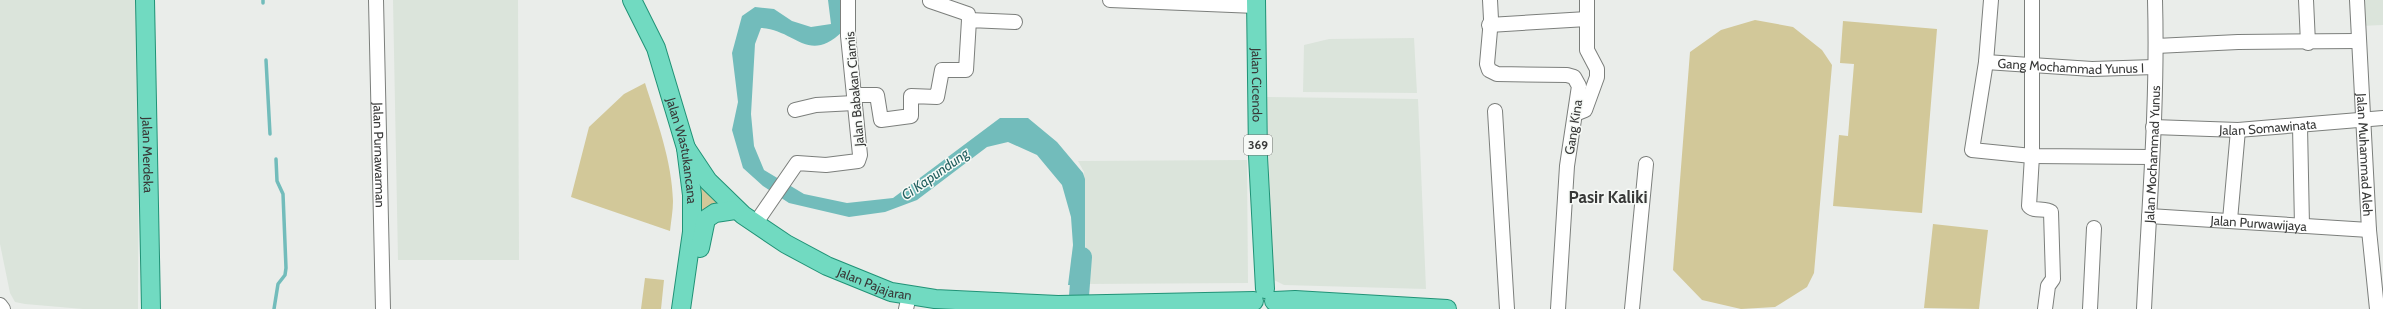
<svg xmlns="http://www.w3.org/2000/svg" width="2383" height="309" font-family="Cabin,sans-serif">
<style>
.built{fill:#dbe4db}
.green{fill:#d2c899}
.water{fill:#72bcbb}
.lines{fill:none;stroke-linecap:round;stroke-linejoin:round}
.stream{stroke:#72bcbb;stroke-width:3.5}
.river{stroke:#72bcbb;stroke-width:20}
.minor-casing{stroke:#7c7f7c;stroke-width:16}
.major-casing{stroke:#209276;stroke-width:20}
.minor{stroke:#fff;stroke-width:14}
.major{stroke:#71dac1;stroke-width:18}
.labels{text-anchor:middle;stroke-width:3;stroke-linejoin:round;paint-order:stroke}
.shield{fill:#f7faf7;stroke:#717371;stroke-width:1}
.shield-label{font-size:12px;font-weight:bold;fill:#383938}
.street-label{font-size:13px;fill:#383938;stroke:#f7faf7}
.water-label{font-size:14px;font-style:italic;fill:#22605f;stroke:#f7faf7}
.district-label{font-size:17px;font-weight:bold;fill:#383938;stroke:#f7faf7}
</style>
<rect width="100%" height="100%" fill="#eaedea"/>
<!-- built -->
<path class="built" d="M0 0H139L138 309H83L25 304 15 302 10 293 0 244Z
M393 0H518L519 260H398Z
M2360 0H2383V25L2360 26Z
M1414 38 1417 93 1303 92 1304 45 1329 39Z
M1267 97 1418 99 1426 289 1284 285 1272 279Z
M1247 160 1248 283 1086 284 1084 172 1078 161Z"/>
<!-- green -->
<path class="green" d="M1755 20 1793 27 1822 50 1832 65 1814 273 1807 287 1775 307 1741 309 1702 300 1673 270 1690 52 1721 30Z
M1843 21 1937 29 1922 213 1833 206 1839 135 1848 136 1854 64 1840 63Z
M645 83C657 121 672 161 673 201 673 211 671 221 670 231L571 197 589 127 624 94Z
M697 176 727 207 700 221Z
M1933 224 1988 230 1979 309 1924 308Z
M645 278 664 280 661 309H641Z"/>
<!-- water -->
<path class="water" d="M828 0H846L843 31C808 65 796 30 761 28L755 44 751 114 754 146 764 170 804 194 847 203 893 198 1000 118H1028L1057 142 1083 173 1085 179V285H1068L1073 245 1071 217 1062 185 1037 155 1008 142 987 147 917 200 885 212 849 217 789 203 763 186 743 168 732 130 738 102 732 53 742 16 755 7 774 9 792 21 811 27 831 24Z"/>
<g class="lines">
<!-- stream -->
<path class="stream" d="M263 0V3
M266 60 270 134
M274 309 278 284 285 275 286 268 283 194 277 181 276 159"/>
<!-- river -->
<path class="river" d="M1078 309 1082 257"/>
<defs>
<g id="minor">
<path id="s1" d="M376 0 383 309"/>
<path d="M1110 0 1256 6"/>
<path d="M1490 0 1491 19 1487 64 1489 70 1497 74 1567 75 1574 77 1579 86 1567 166 1558 309"/>
<path d="M1991 0 1986 62 1972 150 2032 156 2151 157"/>
<path d="M2032 0V156L2029 206C2034 212 2045 207 2051 212L2053 279 2048 286 2045 309"/>
<path d="M2306 0 2308 43"/>
<path id="s2" d="M2357 0 2369 230 2377 309"/>
<path d="M930 1 968 14 969 20"/>
<path d="M1489 25 1587 19"/>
<path d="M2156 46 2238 42 2357 41"/>
<path id="s3" d="M1986 62 2092 69 2155 67"/>
<path d="M855 95H877L881 120 911 116V96L937 97 942 70H966L969 20 1015 22"/>
<path d="M795 110 816 105 854 103"/>
<path d="M1495 111 1507 309"/>
<path d="M1575 114 1585 110 1597 77V69L1587 50V0"/>
<path d="M2300 126 2302 226"/>
<path id="s4" d="M2153 127 2238 130 2383 118"/>
<path id="s5" d="M2149 216 2369 230"/>
<path d="M2230 220 2238 130"/>
<path d="M755 224 797 163 826 165 858 161 860 155 848 36V0"/>
<path d="M0 305 3 309"/>
<path d="M906 309 909 296"/>
<path d="M1632 309 1646 164"/>
<path d="M2090 309 2094 228"/>
<path id="s6" d="M2144 309C2149 206 2158 103 2155 0"/>
</g>
<g id="major">
<path id="s7" d="M145 0 151 309"/>
<path id="s8" d="M632 0 656 48 686 148 692 195V232L681 309"/>
<path id="s9" d="M1256 0 1258 156 1265 289"/>
<path id="s10" d="M686 148 708 181 743 215 786 244 827 266 891 292 935 299 1058 305 1254 301"/>
<path d="M700 248 706 219 715 213 735 210"/>
<path d="M1274 301 1295 300 1447 309"/>
</g>
</defs>
<!-- minor casing -->
<use href="#minor" class="minor-casing"/>
<!-- major casing -->
<use href="#major" class="major-casing"/>
<!-- minor -->
<use href="#minor" class="minor"/>
<!-- major -->
<use href="#major" class="major"/>
</g>
<g class="labels">
<!-- shield labels -->
<rect class="shield" x="1244" y="135" width="28" height="20" rx="3"/>
<g class="shield-label">
<text x="1258" y="149">369</text>
</g>
<!-- street labels -->
<g class="street-label">
<text dy="5" stroke="none"><textPath href="#s3" startOffset="85">Gang Mochammad Yunus I</textPath></text>
<text dy="5" stroke="none"><textPath href="#s9" startOffset="85">Jalan Cicendo</textPath></text>
<text transform="translate(854 89) rotate(-95)" y="5">Jalan Babakan Ciamis</text>
<text dy="5" stroke="none"><textPath href="#s4" startOffset="115">Jalan Somawinata</textPath></text>
<text transform="translate(1573 127) rotate(-81)" y="5">Gang Kina</text>
<text dy="5" stroke="none"><textPath href="#s8" startOffset="160">Jalan Wastukancana</textPath></text>
<text dy="5" stroke="none"><textPath href="#s7" startOffset="155">Jalan Merdeka</textPath></text>
<text dy="5" stroke="none"><textPath href="#s1" startOffset="155">Jalan Purnawarman</textPath></text>
<text dy="5" stroke="none"><textPath href="#s6" startOffset="155">Jalan Mochammad Yunus</textPath></text>
<text dy="5" stroke="none"><textPath href="#s2" startOffset="155">Jalan Muhammad Aleh</textPath></text>
<text dy="5" stroke="none"><textPath href="#s5" startOffset="110">Jalan Purwawijaya</textPath></text>
<text dy="5" stroke="none"><textPath href="#s10" startOffset="238">Jalan Pajajaran</textPath></text>
</g>
<!-- water labels -->
<g class="water-label">
<text transform="translate(935 174) rotate(-35)" y="5">Ci Kapundung</text>
</g>
<!-- district labels -->
<g class="district-label">
<text x="1608" y="203">Pasir Kaliki</text>
</g>
</g>
</svg>
